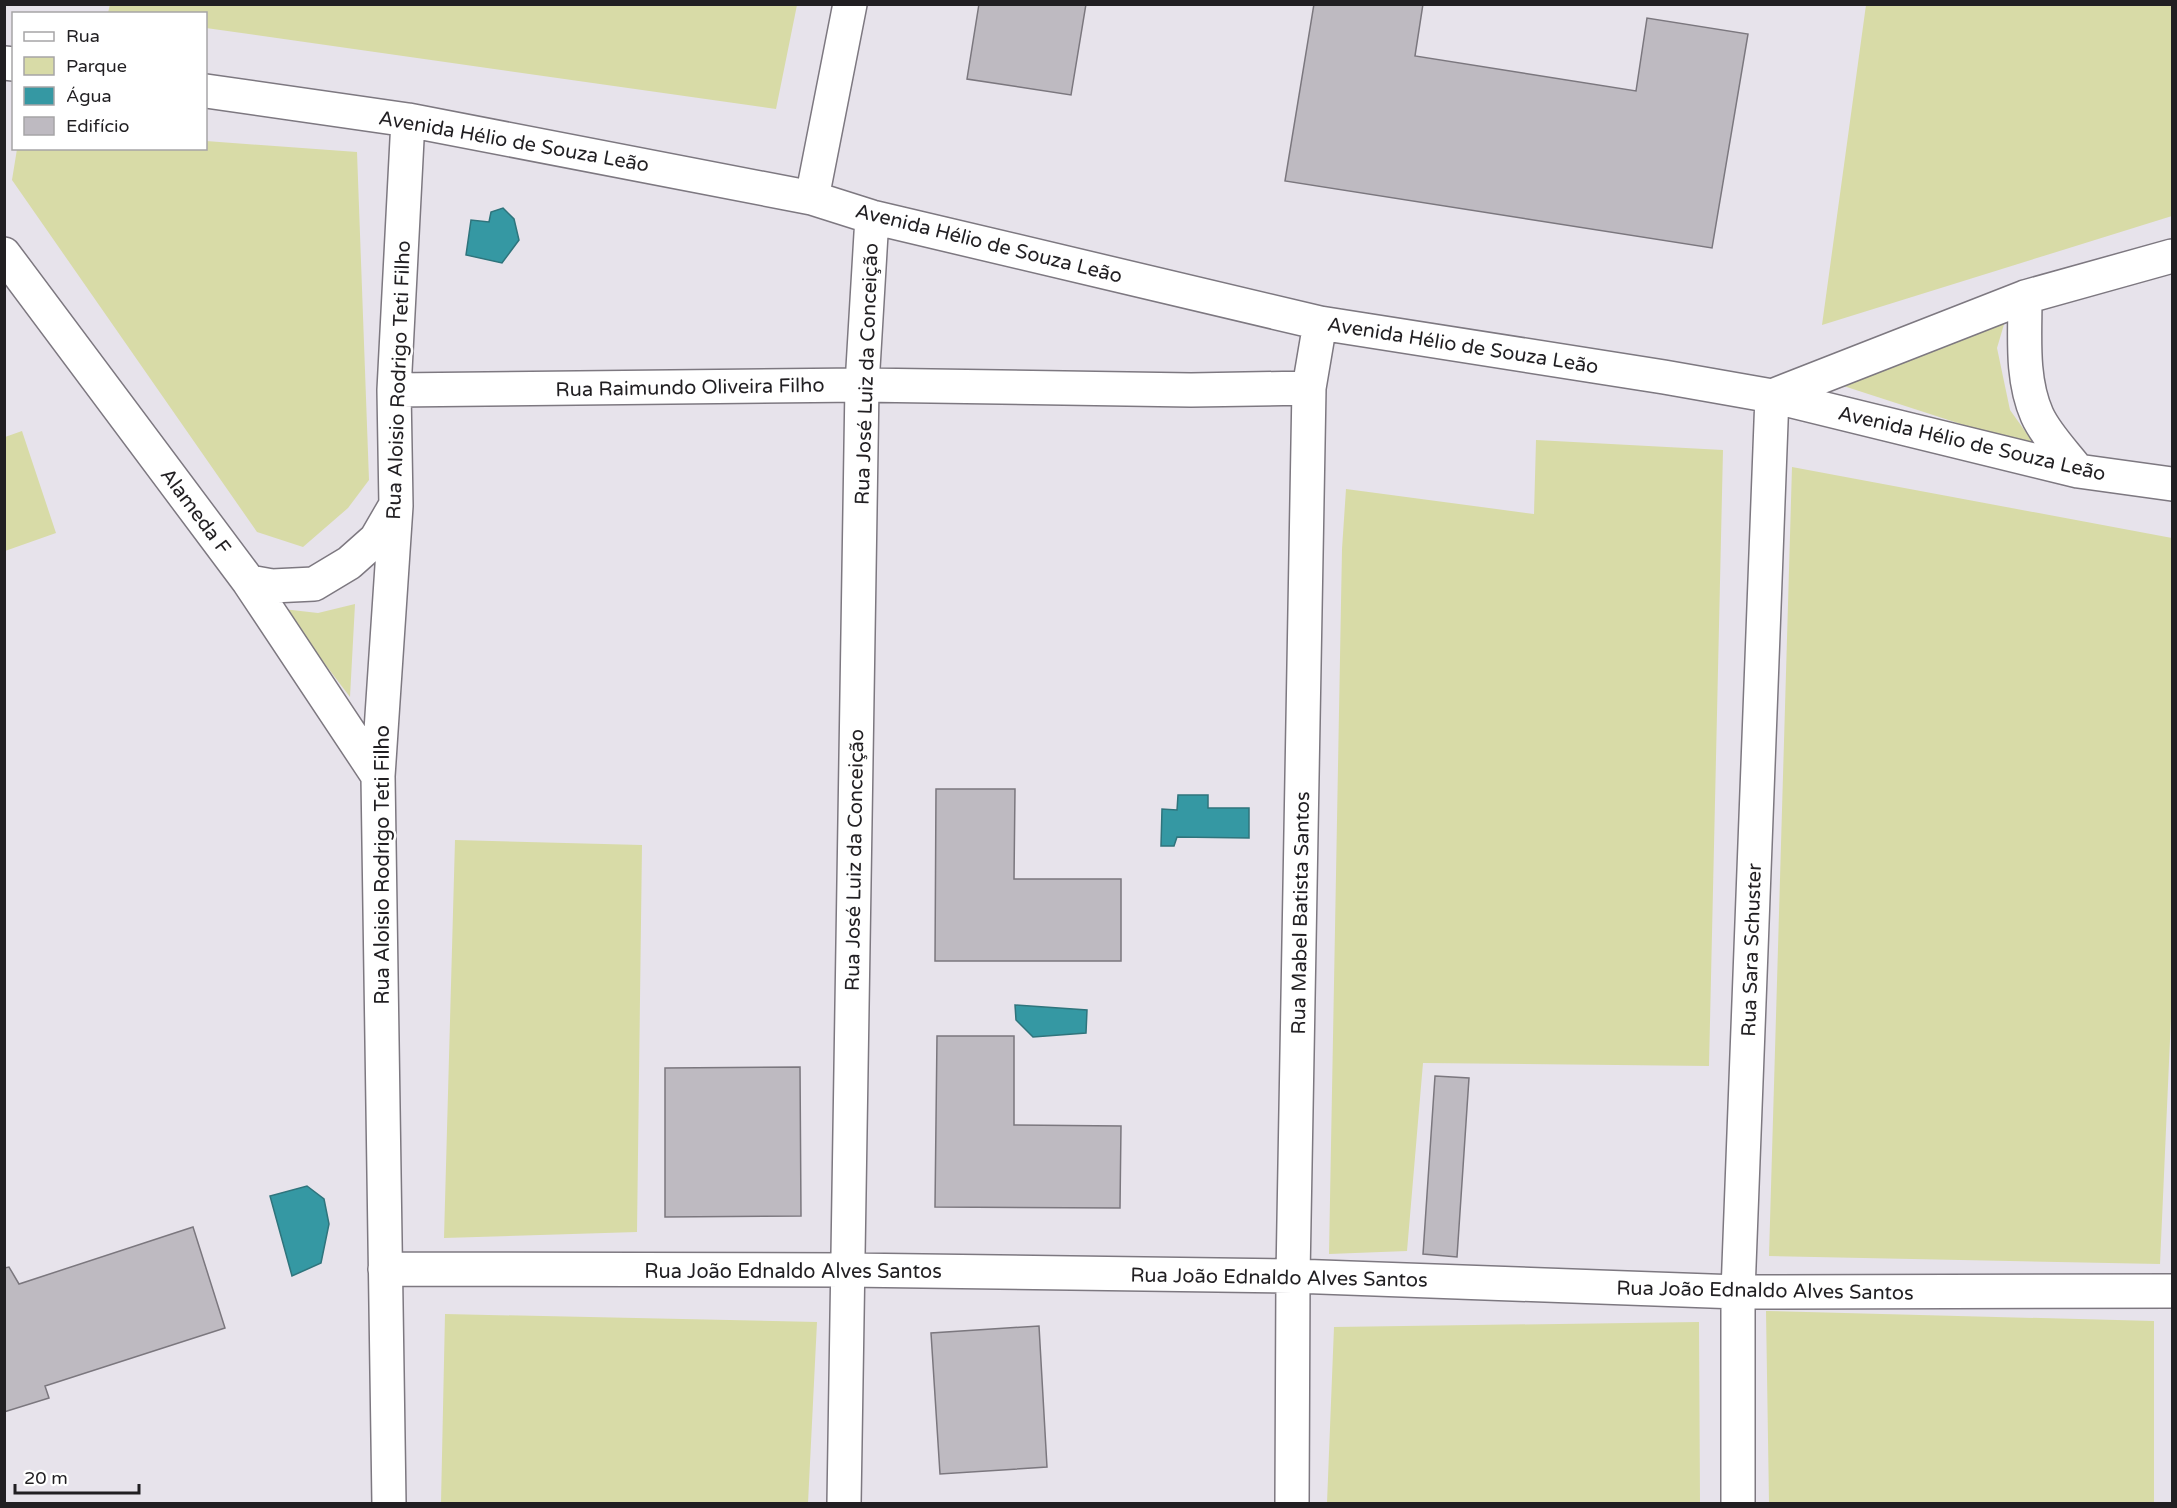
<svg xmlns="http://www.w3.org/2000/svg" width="2177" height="1508" font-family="'Varela Round',sans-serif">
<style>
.green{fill:#d8dba7}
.water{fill:#3598a3;stroke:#2f747c;stroke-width:1.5}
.building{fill:#bebac1;stroke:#7b777e;stroke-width:1.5}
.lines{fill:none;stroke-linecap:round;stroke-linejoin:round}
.minor-casing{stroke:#7d7880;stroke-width:36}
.minor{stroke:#fff;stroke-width:33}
.labels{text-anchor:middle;stroke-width:5;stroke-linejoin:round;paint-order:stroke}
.street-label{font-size:20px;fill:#211f22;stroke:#fff}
</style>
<rect width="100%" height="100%" fill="#e7e3eb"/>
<!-- green -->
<path class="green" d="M110 4H797V5L776 109 206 28V14L108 13Z
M1866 5H2172V216L1822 325Z
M206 141 357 152 369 480 348 508 303 547 257 532 12 180 17 149 206 148Z
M2005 321 1997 348 2010 410 2038 449 1822 379Z
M22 431 56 533 5 551V437Z
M1536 440 1723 450 1709 1066 1423 1063 1407 1251 1329 1254 1342 549 1346 489 1534 514Z
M1792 467 2172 538V995L2160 1264 1769 1256Z
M355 604 350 697 283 609 318 613Z
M455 840 642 845 637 1232 444 1238Z
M1766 1311 2154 1321V1503H1769Z
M445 1314 817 1322 808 1503H441Z
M1699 1322 1700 1503H1327L1334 1327Z"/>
<!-- water -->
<path class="water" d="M503 208 514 219 519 240 502 263 466 255 471 220 489 222 491 212Z
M1178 795H1208V808H1249V838L1177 837 1174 846H1161L1162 809 1177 810Z
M1015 1005 1087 1010 1086 1033 1033 1037 1016 1020Z
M307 1186 324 1199 329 1224 321 1263 292 1276 270 1196Z"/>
<!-- building -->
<path class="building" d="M979 4H1086L1071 95 967 79Z
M1314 4H1423L1415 56 1636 91 1647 18 1748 34 1712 248 1285 181Z
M936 789H1015L1014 879H1121V961H935Z
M937 1036H1014V1125L1121 1126 1120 1208 935 1207Z
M800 1067 801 1216 665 1217V1068Z
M1435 1076 1469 1078 1457 1257 1423 1254Z
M193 1227 225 1328 45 1386 49 1398 4 1412V1268L9 1267 19 1284Z
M1039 1326 1047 1467 940 1474 931 1333Z"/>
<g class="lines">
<defs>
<path id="minor" d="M4 63 14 64
M206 91 408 120 812 198 872 217 1320 323 1664 377 1772 396 2078 471 2172 484
M812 198 850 4
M4 254 249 582 378 776
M2025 297C2025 336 2021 379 2037 415 2046 435 2065 454 2078 471
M394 390 862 385 1191 390 1309 388
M1772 396 2025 297 2172 256
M249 582 272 586 314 584 349 563 376 539 394 508
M385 1269 847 1270 1293 1276 1738 1292 2172 1291
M389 1504 378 776 396 506 394 390 408 120
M844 1504 862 385 872 217
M1292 1504 1293 1276 1309 388 1320 323
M1738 1504V1292L1772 396"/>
</defs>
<!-- minor casing -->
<use href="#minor" class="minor-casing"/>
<!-- minor -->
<use href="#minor" class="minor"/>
</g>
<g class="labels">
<!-- street labels -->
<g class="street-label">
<text transform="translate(514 141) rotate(10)" y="7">Avenida Hélio de Souza Leão</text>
<text transform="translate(989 243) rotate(14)" y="7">Avenida Hélio de Souza Leão</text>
<text transform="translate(1463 345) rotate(9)" y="7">Avenida Hélio de Souza Leão</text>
<text transform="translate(866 374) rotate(-88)" y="7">Rua José Luiz da Conceição</text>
<text transform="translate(398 380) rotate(-88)" y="7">Rua Aloisio Rodrigo Teti Filho</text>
<text transform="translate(690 387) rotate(-1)" y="7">Rua Raimundo Oliveira Filho</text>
<text transform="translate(1972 443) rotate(13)" y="7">Avenida Hélio de Souza Leão</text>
<text transform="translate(196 511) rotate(53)" y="7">Alameda F</text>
<text transform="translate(854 860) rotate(-89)" y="7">Rua José Luiz da Conceição</text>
<text transform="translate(382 865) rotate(-90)" y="7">Rua Aloisio Rodrigo Teti Filho</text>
<text transform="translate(1300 913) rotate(-89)" y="7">Rua Mabel Batista Santos</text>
<text transform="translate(1751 950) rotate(-88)" y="7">Rua Sara Schuster</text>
<text x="793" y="1278">Rua João Ednaldo Alves Santos</text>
<text transform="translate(1279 1277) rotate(1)" y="7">Rua João Ednaldo Alves Santos</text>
<text transform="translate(1765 1290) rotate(1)" y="7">Rua João Ednaldo Alves Santos</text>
</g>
</g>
<!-- border -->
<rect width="2177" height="1508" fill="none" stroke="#211f22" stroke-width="12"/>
<!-- legend -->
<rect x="12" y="12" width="195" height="138" fill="#ffffff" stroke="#a6a5a7" stroke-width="1.5"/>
<rect x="24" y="32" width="30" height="9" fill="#ffffff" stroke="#a6a5a7" stroke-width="1.5"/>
<text x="66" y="42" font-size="18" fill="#211f22">Rua</text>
<rect x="24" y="57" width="30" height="18" fill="#d8dba7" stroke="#a6a5a7" stroke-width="1.5"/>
<text x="66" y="72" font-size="18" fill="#211f22">Parque</text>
<rect x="24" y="87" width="30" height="18" fill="#3598a3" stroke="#a6a5a7" stroke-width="1.5"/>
<text x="66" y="102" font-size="18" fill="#211f22">Água</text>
<rect x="24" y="117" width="30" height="18" fill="#bebac1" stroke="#a6a5a7" stroke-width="1.5"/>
<text x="66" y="132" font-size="18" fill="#211f22">Edifício</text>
<!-- scale -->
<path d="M15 1484v9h124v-9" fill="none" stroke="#211f22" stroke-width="3"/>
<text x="24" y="1484" font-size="18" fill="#211f22" stroke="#ffffff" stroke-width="4.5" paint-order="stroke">20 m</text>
</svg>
